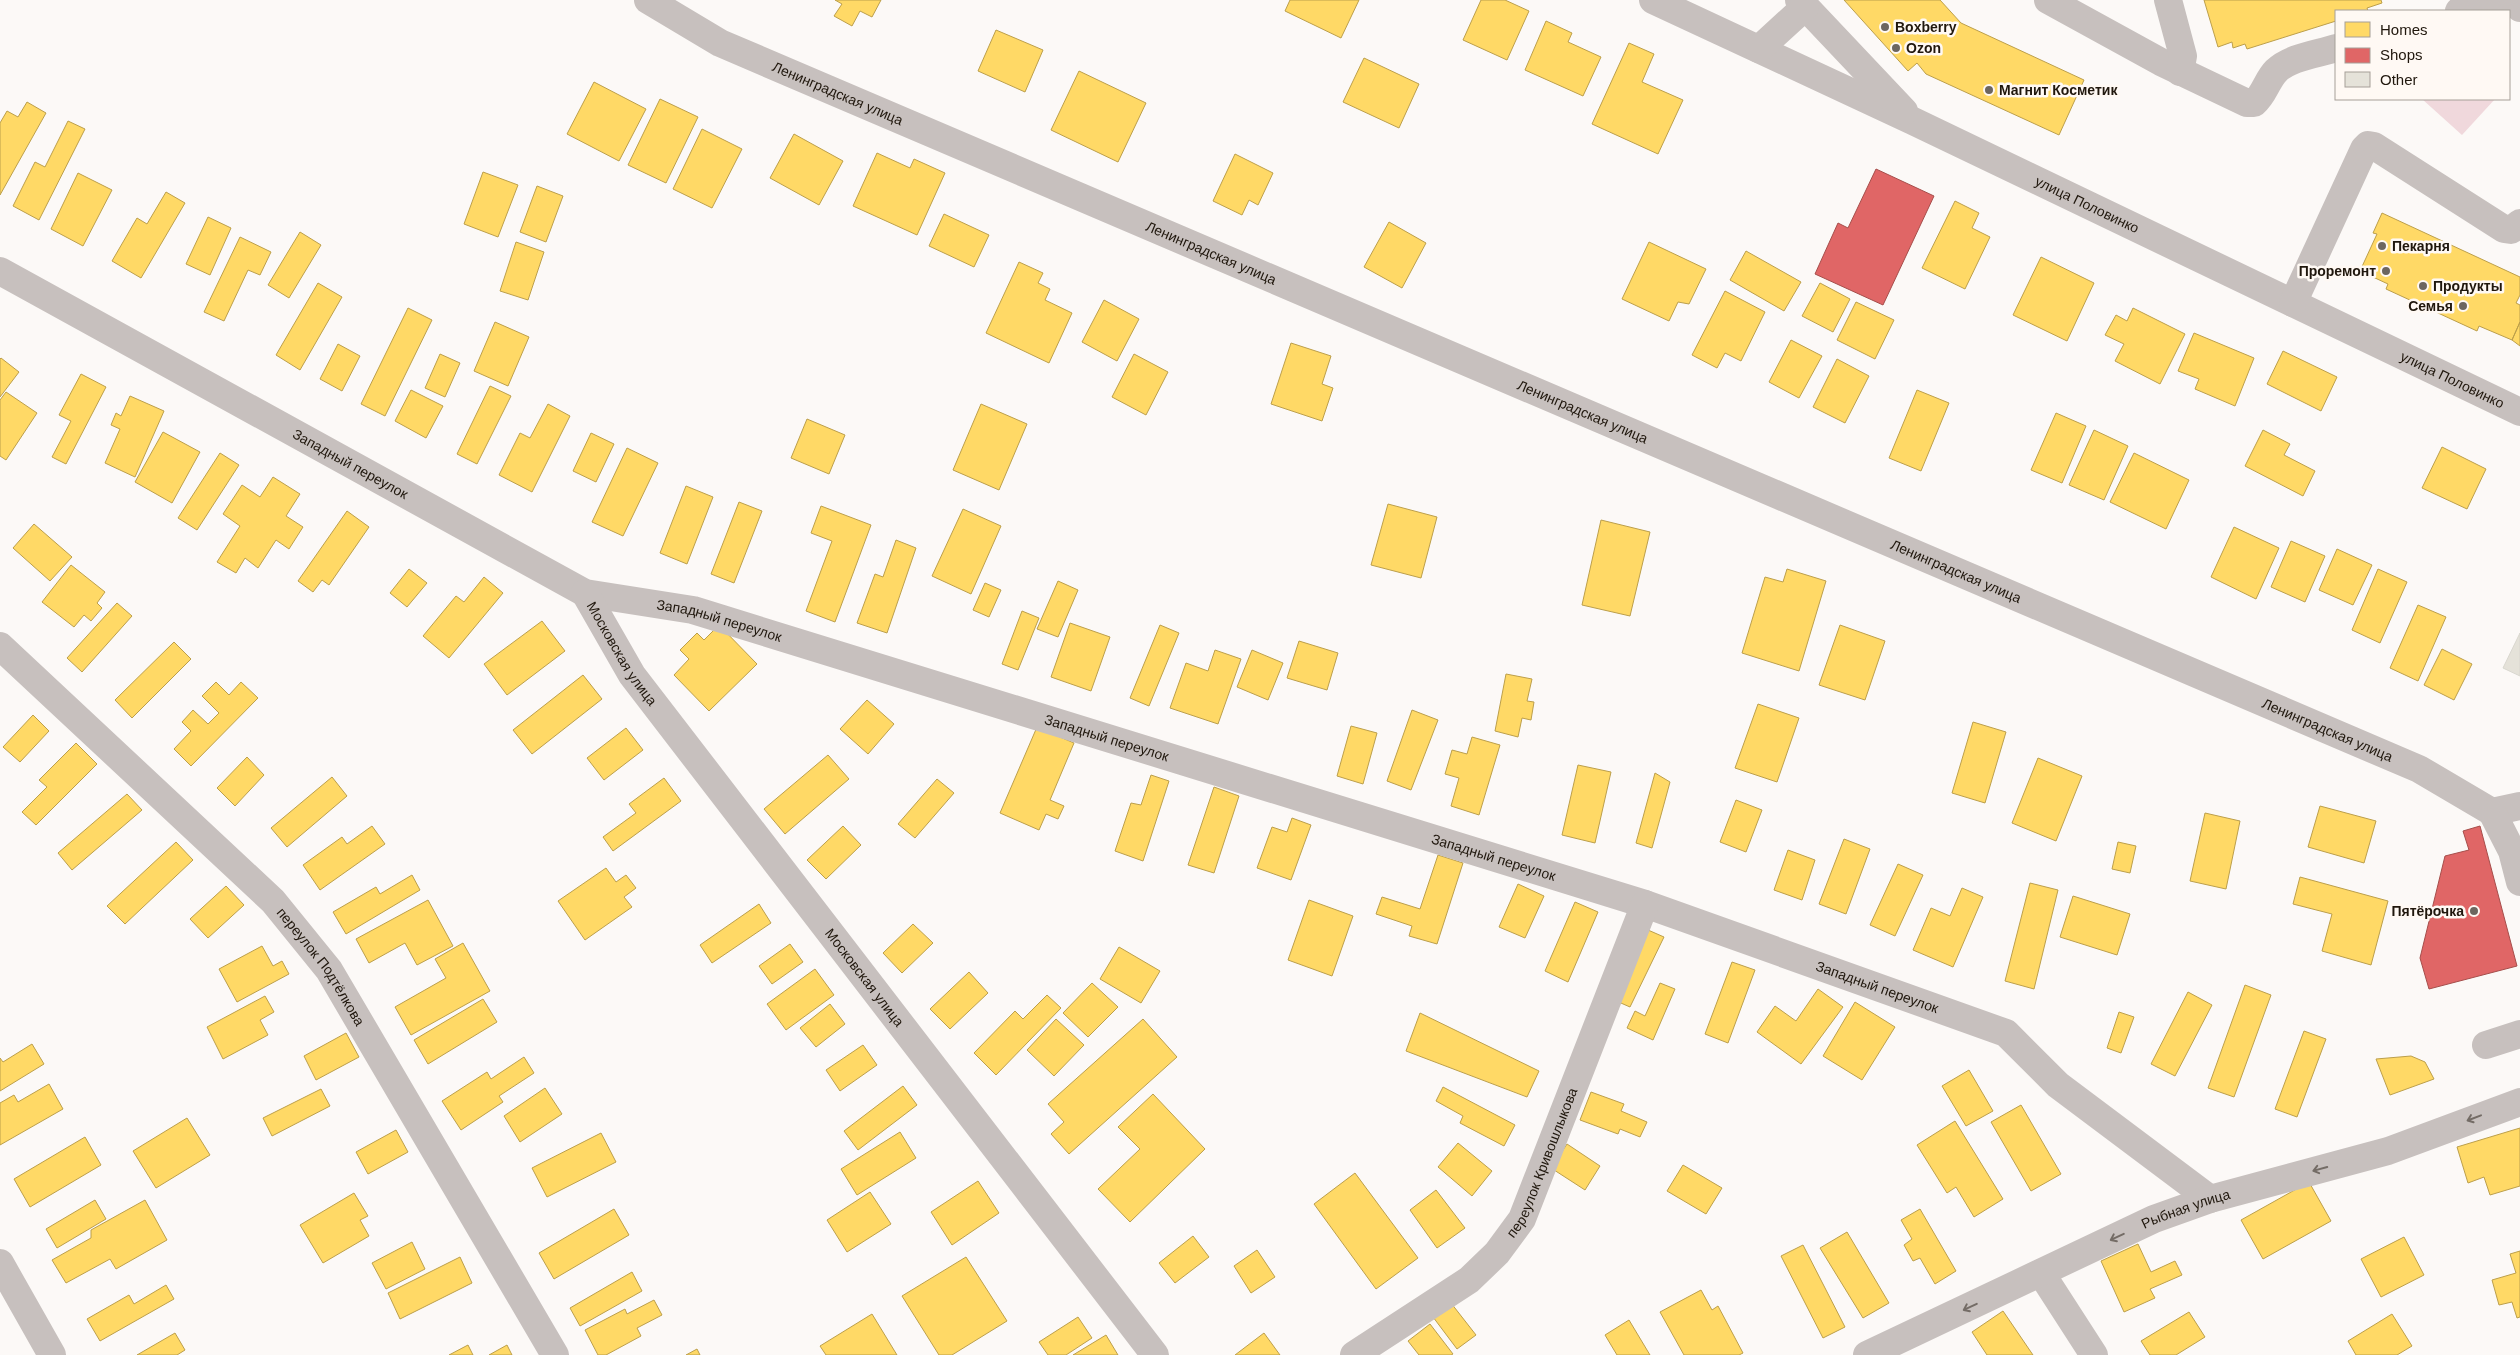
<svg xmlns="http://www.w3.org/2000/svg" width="2520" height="1355" font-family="Arial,sans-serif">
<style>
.green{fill:#f0d8dc}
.homes{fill:#ffd966;stroke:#bc9f4b}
.shops{fill:#e06666;stroke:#a64e4b}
.building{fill:#e5e2d9;stroke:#d9d7cf}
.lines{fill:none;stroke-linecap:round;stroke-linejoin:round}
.minor{stroke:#c7c0be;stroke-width:28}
.oneway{stroke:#746c66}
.poi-dot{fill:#6d665f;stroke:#fff9f4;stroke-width:2}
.labels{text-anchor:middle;stroke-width:5;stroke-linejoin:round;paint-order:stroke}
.poi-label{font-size:14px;font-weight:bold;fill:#20170d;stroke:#fff9f4;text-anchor:start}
.street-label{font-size:14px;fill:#20170d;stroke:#fff9f4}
</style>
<rect width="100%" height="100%" fill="#fcf9f7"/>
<!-- green -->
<path class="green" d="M2422 99H2495L2462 135Z"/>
<!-- homes -->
<path class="homes" d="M835 0H881L872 17 860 11 852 26 834 16 842 4Z
M1290 0H1359L1341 38 1285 11Z
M1481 0H1505L1529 11 1507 60 1463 40Z
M1844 0H1940L1961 23 2084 80 2059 135 1926 74 1917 63 1908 71Z
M2204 0H2381L2382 3 2367 8 2368 11H2336V21L2247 49 2245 44 2233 48 2232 42 2218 47Z
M1546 21 1572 33 1568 42 1601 57 1583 96 1525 70Z
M996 30 1043 50 1025 92 978 71Z
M1629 43 1654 54 1642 82 1683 100 1658 154 1592 124Z
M1364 58 1419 84 1399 128 1343 102Z
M1079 71 1146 103 1118 162 1051 130Z
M594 82 646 109 619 161 567 134Z
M660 99 698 117 666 183 628 165Z
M27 102 46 113 0 195V123L7 111 18 117Z
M68 121 85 129 39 220 13 206 35 162 45 167Z
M702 129 742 149 712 208 673 189Z
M794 134 843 161 819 205 770 178Z
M877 153 910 168 914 159 945 173 917 235 853 206Z
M1235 154 1273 173 1258 205 1249 200 1242 215 1213 201Z
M483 172 518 185 498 237 464 224Z
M78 173 112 190 83 246 51 229Z
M537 186 563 196 546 242 520 232Z
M166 192 185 203 141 278 112 261 137 218 147 224Z
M1955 201 1979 213 1972 228 1990 237 1965 289 1922 268Z
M2382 213 2520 277V295L2516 303 2520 305V322L2512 340 2479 326 2477 331 2386 289 2388 284 2360 271 2377 234 2373 233Z
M944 214 989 235 974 267 929 246Z
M208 217 231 228 210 275 186 264Z
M1389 222 1426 243 1402 288 1364 267Z
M300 232 321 245 289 298 268 285Z
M240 237 271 252 260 275 248 270 224 321 204 312Z
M516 242 544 252 528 300 500 291Z
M1649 242 1706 269 1689 304 1678 302 1669 321 1622 299Z
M1746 251 1801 282 1784 311 1730 280Z
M2041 257 2094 283 2067 341 2013 315Z
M1019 262 1043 273 1038 283 1050 289 1045 300 1072 313 1049 363 986 333Z
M318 283 342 297 300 370 276 355Z
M1820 283 1850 299 1833 332 1802 316Z
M1725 291 1765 312 1741 361 1725 353 1717 368 1692 355Z
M1104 300 1139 319 1117 361 1082 342Z
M1856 302 1894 320 1875 359 1837 340Z
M408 308 432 320 385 416 361 404Z
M2133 308 2185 334 2160 384 2115 361 2124 344 2105 335 2116 315 2127 321Z
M495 322 529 337 508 386 474 371Z
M2520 322V346L2512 340Z
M2194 333 2254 358 2235 406 2195 389 2199 379 2178 371Z
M1791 340 1822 356 1799 398 1769 382Z
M1291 343 1331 356 1322 384 1333 388 1322 421 1271 404Z
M338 344 360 356 342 391 320 379Z
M2283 351 2337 377 2321 411 2267 384Z
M440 354 460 363 445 397 425 388Z
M1134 354 1168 372 1146 415 1112 397Z
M1 358 19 372 0 397V359Z
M1837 359 1869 376 1845 423 1813 407Z
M81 374 106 387 66 464 52 457 71 421 59 415Z
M490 386 511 396 477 464 457 454Z
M411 390 443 406 426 438 395 421Z
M1917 390 1949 403 1921 471 1889 458Z
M6 392 37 413 6 460 0 456V400Z
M130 396 164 411 135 477 105 463 120 429 111 425 116 413 121 416Z
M548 404 570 416 532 492 499 475 520 433 530 438Z
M981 404 1027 424 999 490 953 470Z
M2056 413 2086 426 2062 483 2031 470Z
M807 419 845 435 829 474 791 458Z
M2094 430 2128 446 2104 500 2069 485Z
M2263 430 2290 444 2284 455 2315 471 2303 496 2245 466Z
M163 432 200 452 172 503 135 482Z
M591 433 614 444 596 482 573 471Z
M2442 447 2486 469 2467 509 2422 488Z
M627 448 658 463 623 536 592 522Z
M220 453 239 465 197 530 178 518Z
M2134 453 2189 480 2166 529 2110 502Z
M273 477 300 494 286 516 303 527 289 549 276 540 258 568 245 558 236 573 217 562 240 526 223 514 242 485 260 497Z
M686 486 713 497 687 564 660 553Z
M739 502 762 511 734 583 711 574Z
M1388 504 1437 517 1421 578 1371 565Z
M821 506 871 525 835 622 806 611 832 541 811 533Z
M963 509 1001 526 971 594 932 576Z
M347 511 369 527 329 585 322 580 313 592 298 581Z
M1601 520 1650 532 1630 616 1582 605Z
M34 524 72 557 50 581 13 548Z
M2234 527 2279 548 2256 599 2211 577Z
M896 540 916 548 887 633 857 623 875 574 883 577Z
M2291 541 2325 556 2305 602 2271 587Z
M2337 549 2372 565 2353 605 2319 590Z
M71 565 105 592 97 603 102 608 91 621 84 615 74 627 42 602Z
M409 569 427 583 407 607 390 593Z
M1787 569 1826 581 1799 671 1742 653 1765 577 1783 582Z
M2378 569 2407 582 2380 643 2352 630Z
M484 577 503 593 449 658 423 636 456 596 464 602Z
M1058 581 1078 590 1058 637 1037 629Z
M985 583 1001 590 989 617 973 610Z
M117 603 132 616 82 672 67 658Z
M2418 605 2446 617 2418 681 2390 668Z
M1022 611 1039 618 1018 670 1002 664Z
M542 621 565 651 507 695 484 664Z
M1070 623 1110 637 1091 691 1051 677Z
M719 625 757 664 709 711 674 675 689 659 680 650 697 633 704 640Z
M1160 625 1179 633 1149 706 1130 698Z
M1840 625 1885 641 1865 700 1819 685Z
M1299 641 1338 653 1327 690 1287 678Z
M174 642 191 659 132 718 115 700Z
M2442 649 2472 664 2454 700 2424 685Z
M1215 650 1241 659 1218 724 1170 708 1186 663 1208 671Z
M1252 650 1283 663 1268 700 1237 687Z
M1506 674 1532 679 1527 701 1534 702 1531 720 1522 718 1518 737 1495 731Z
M583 675 602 699 532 754 513 730Z
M216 682 229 695 241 682 258 698 191 766 174 749 191 731 182 722 193 710 208 724 219 713 202 696Z
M867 700 894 724 868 754 840 729Z
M1758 704 1799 718 1777 782 1735 768Z
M1412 710 1438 720 1411 790 1387 781Z
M33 715 49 731 20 762 3 747Z
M1973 722 2006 732 1985 803 1952 793Z
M1351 726 1377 733 1363 784 1337 776Z
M1037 727 1074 743 1050 800 1064 806 1058 819 1046 814 1039 830 1000 813Z
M626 728 643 750 604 780 587 758Z
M1472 737 1500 745 1479 815 1451 806 1459 778 1445 774 1452 750 1467 754Z
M76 743 97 764 36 825 22 812 47 787 39 780Z
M828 755 849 779 785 834 764 809Z
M247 757 264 775 235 806 217 788Z
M2038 758 2082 776 2056 841 2012 823Z
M1578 765 1611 772 1595 843 1562 835Z
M1655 773 1670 782 1652 848 1636 843Z
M1151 775 1169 781 1143 861 1115 851 1131 803 1141 805Z
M332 777 347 796 287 847 271 828Z
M664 778 681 801 613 851 603 837 636 813 629 804Z
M937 779 954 793 915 838 898 824Z
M1214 787 1239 796 1214 873 1188 865Z
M127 794 142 810 72 870 58 853Z
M1736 800 1762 810 1746 852 1720 842Z
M2320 806 2376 821 2364 863 2308 847Z
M2205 813 2240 821 2226 889 2190 881Z
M1292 818 1311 825 1291 880 1257 868 1272 827 1287 832Z
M372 826 385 844 320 890 303 865 342 837 347 844Z
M843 826 861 845 826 879 807 860Z
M1844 839 1870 849 1846 914 1819 904Z
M176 842 193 860 125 924 107 906Z
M2118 842 2136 846 2130 873 2112 869Z
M1788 850 1815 860 1802 900 1774 890Z
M1438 855 1463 863 1437 944 1409 936 1412 926 1376 914 1382 897 1420 909Z
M1898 864 1923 875 1895 936 1870 925Z
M606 868 616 882 626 875 636 888 624 897 632 907 585 940 558 901Z
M412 875 420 890 346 934 333 912 376 887 380 894Z
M2300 877 2388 901 2371 965 2322 951 2332 914 2293 904Z
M2030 883 2058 890 2034 989 2005 981Z
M1518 884 1544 896 1525 938 1499 927Z
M226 886 244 905 208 938 190 919Z
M1962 888 1983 897 1953 967 1913 950 1931 908 1950 916Z
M2073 896 2130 914 2117 955 2060 937Z
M428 900 453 946 417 965 405 943 369 963 356 939Z
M1309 900 1353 916 1332 976 1288 960Z
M1575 902 1598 912 1568 982 1545 971Z
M759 904 771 923 712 963 700 945Z
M913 924 933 943 902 973 883 953Z
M1648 930 1664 937 1630 1007 1614 1000Z
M463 943 490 991 411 1035 395 1007 446 978 435 959Z
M790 944 803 962 772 984 759 966Z
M262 946 273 966 282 961 289 974 237 1002 219 969Z
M1119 947 1160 971 1141 1003 1100 979Z
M1732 962 1755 970 1728 1043 1705 1034Z
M815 969 834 995 786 1030 767 1004Z
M969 972 988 993 950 1029 930 1009Z
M1092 983 1118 1007 1088 1037 1063 1013Z
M1660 983 1675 989 1653 1040 1627 1028 1635 1011 1645 1016Z
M2245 985 2271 995 2234 1097 2208 1088Z
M1818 989 1843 1007 1801 1064 1757 1032 1775 1006 1796 1021Z
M2188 992 2212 1005 2175 1076 2151 1064Z
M1047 995 1061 1008 996 1075 974 1053 1015 1011 1023 1019Z
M265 996 274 1012 260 1020 268 1035 223 1059 207 1027Z
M483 999 497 1022 428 1064 414 1040Z
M1855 1002 1895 1027 1862 1080 1823 1056Z
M830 1004 845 1024 816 1047 800 1028Z
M2119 1012 2134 1017 2121 1053 2107 1048Z
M1420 1013 1539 1071 1527 1097 1406 1051Z
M1056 1019 1084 1045 1054 1076 1027 1050Z
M1143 1019 1177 1057 1069 1154 1051 1134 1064 1122 1048 1104Z
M2304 1031 2326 1039 2297 1117 2275 1109Z
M346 1033 359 1057 316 1080 304 1056Z
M32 1044 44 1064 0 1091V1058L3 1062Z
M863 1045 877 1065 840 1091 826 1070Z
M2411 1056 2425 1062 2434 1079 2390 1095 2376 1059Z
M524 1057 534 1073 499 1096 503 1102 461 1130 442 1101 487 1072 491 1079Z
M1969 1070 1993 1111 1966 1126 1942 1086Z
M49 1084 63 1109 0 1145V1103L14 1095 18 1102Z
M903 1086 917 1105 858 1150 844 1131Z
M1443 1087 1515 1125 1504 1146 1460 1123 1463 1116 1436 1101Z
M545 1088 562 1114 520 1142 504 1116Z
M321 1089 330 1106 272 1136 263 1118Z
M1591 1092 1624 1104 1621 1111 1647 1122 1640 1137 1620 1129 1618 1134 1580 1120Z
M1153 1094 1205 1149 1130 1222 1098 1189 1140 1149 1118 1127Z
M2021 1105 2061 1174 2031 1191 1991 1122Z
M187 1118 210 1155 156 1188 133 1151Z
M1955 1121 2003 1199 1974 1217 1956 1187 1947 1193 1917 1145Z
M2520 1128V1186L2490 1195 2484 1177 2468 1183 2457 1147Z
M396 1130 408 1152 368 1174 356 1152Z
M900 1132 916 1158 857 1195 841 1169Z
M601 1133 616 1162 547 1197 532 1168Z
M85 1137 101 1165 30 1207 14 1179Z
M1458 1143 1492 1171 1472 1196 1438 1167Z
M1567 1144 1600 1166 1585 1190 1551 1168Z
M1683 1165 1722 1188 1706 1214 1667 1191Z
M1355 1173 1418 1258 1376 1289 1314 1204Z
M978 1181 999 1213 952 1245 931 1212Z
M2309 1182 2331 1221 2263 1259 2241 1220Z
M1436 1190 1465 1228 1437 1248 1410 1210Z
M870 1192 891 1224 847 1252 827 1220Z
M354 1193 368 1216 360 1220 369 1236 323 1263 300 1225Z
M95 1200 106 1219 57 1248 46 1229Z
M145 1200 167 1240 116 1269 110 1259 66 1283 52 1260 91 1238V1230Z
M614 1209 629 1235 554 1279 539 1253Z
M1920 1209 1956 1271 1935 1284 1920 1258 1913 1261 1904 1245 1912 1239 1901 1220Z
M1847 1232 1889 1303 1863 1318 1820 1248Z
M1193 1236 1209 1257 1175 1283 1159 1263Z
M2404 1237 2424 1275 2381 1297 2361 1259Z
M412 1242 425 1269 386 1289 372 1263Z
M2138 1244 2151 1272 2175 1261 2182 1275 2150 1289 2155 1298 2124 1312 2101 1261Z
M1803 1245 1845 1327 1823 1338 1781 1256Z
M1257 1250 1275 1277 1251 1293 1234 1266Z
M2520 1251V1317L2517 1318 2512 1302 2499 1305 2492 1280 2516 1273 2510 1254Z
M460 1257 472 1283 400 1319 388 1293Z
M966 1257 1007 1321 952 1355H939L902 1296Z
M632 1272 642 1291 580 1326 570 1308Z
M166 1285 174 1299 100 1341 87 1319 129 1295 134 1304Z
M1701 1290 1712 1310 1718 1306 1743 1353 1739 1355H1684L1660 1312Z
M654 1300 662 1315 637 1328 641 1336 606 1355H598L585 1330 625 1309 627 1314Z
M1451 1303 1476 1335 1457 1349 1433 1317Z
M2003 1311 2033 1355H1987L1972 1332Z
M2189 1312 2205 1337 2176 1355H2150L2141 1341Z
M872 1314 897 1355H826L820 1346Z
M2392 1314 2412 1346 2397 1355H2356L2348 1341Z
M1078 1317 1092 1338 1066 1355H1048L1039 1342Z
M1629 1320 1650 1355H1617L1605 1335Z
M1430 1324 1453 1354 1451 1355H1419L1408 1341Z
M175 1333 185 1350 177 1355H137Z
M1264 1333 1280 1355H1235Z
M1106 1335 1118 1355H1073Z
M468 1345 473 1355H449Z
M507 1345 512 1355H489Z
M697 1349 700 1355H686Z"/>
<!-- shops -->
<path class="shops" d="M1876 169 1934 196 1883 305 1815 274 1838 223 1848 228Z
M2480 826 2517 966 2429 989 2420 958 2445 856 2469 850 2463 831Z"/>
<!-- building -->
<path class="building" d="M2520 633V676L2503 668Z"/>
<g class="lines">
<!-- minor -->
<g class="minor">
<path id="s1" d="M648 0 720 43 2419 769 2492 812 2520 806"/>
<path id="s2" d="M1653 0 1913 121 2520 412"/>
<path d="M1799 0 1904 111"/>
<path d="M2048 0 2161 62 2247 103H2254C2264 95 2267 80 2276 71 2290 57 2318 54 2336 48"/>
<path d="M2168 0 2183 56 2180 72"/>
<path d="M2512 0 2520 8"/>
<path d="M2459 11 2497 0"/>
<path d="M1759 49 1805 7"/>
<path id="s3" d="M0 271 585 593 693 610 1645 904 2006 1033 2058 1085 2210 1199"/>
<path d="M2293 303 2364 149 2368 145 2374 146 2504 229 2511 230 2520 223"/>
<path id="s4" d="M585 593 632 675 1155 1355"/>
<path id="s5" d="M0 646 273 901 329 970 555 1355"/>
<path d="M2492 812 2512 851 2520 882"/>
<path d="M2486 1045 2520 1034"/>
<path d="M0 1263 52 1355"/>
<path d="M2041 1273 2094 1355"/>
<path id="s6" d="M1354 1355 1469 1280 1497 1253 1522 1219 1645 904"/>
<path id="s7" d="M1867 1355 2154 1219 2210 1199 2388 1151 2520 1102"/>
</g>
</g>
<!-- one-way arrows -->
<defs><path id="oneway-shaft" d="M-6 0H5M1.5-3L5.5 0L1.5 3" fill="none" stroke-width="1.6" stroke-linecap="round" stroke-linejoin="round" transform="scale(1.25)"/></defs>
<g class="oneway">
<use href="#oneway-shaft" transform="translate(2474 1118) rotate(159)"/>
<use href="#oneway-shaft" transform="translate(2320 1169) rotate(165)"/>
<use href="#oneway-shaft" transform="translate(2117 1237) rotate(155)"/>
<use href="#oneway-shaft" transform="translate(1970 1307) rotate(155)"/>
</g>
<!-- markers -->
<g class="poi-dot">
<circle cx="1885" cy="27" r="5"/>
<circle cx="1896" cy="48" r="5"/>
<circle cx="1989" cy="90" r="5"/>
<circle cx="2382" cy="246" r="5"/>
<circle cx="2386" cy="271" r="5"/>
<circle cx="2423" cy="286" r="5"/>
<circle cx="2463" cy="306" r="5"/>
<circle cx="2474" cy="911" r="5"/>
</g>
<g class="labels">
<!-- poi labels -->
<g class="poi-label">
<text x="1895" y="32">Boxberry</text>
<text x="1906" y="53">Ozon</text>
<text x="1999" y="95">Магнит Косметик</text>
<text x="2392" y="251">Пекарня</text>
<text x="2376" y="276" text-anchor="end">Проремонт</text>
<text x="2433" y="291">Продукты</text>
<text x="2453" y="311" text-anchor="end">Семья</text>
<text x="2464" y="916" text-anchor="end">Пятёрочка</text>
</g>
<!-- street labels -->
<g class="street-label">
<text dy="5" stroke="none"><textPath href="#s1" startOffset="212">Ленинградская улица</textPath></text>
<text dy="5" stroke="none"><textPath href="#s2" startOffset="480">улица Половинко</textPath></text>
<text dy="5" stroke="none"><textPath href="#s1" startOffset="618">Ленинградская улица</textPath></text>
<text dy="5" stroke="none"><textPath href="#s2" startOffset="885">улица Половинко</textPath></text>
<text dy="5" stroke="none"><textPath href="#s1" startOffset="1022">Ленинградская улица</textPath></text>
<text dy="5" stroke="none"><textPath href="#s3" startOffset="400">Западный переулок</textPath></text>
<text dy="5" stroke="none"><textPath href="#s1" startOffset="1428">Ленинградская улица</textPath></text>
<text dy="5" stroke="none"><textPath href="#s3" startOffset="805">Западный переулок</textPath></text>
<text dy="5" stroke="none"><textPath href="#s4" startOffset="71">Московская улица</textPath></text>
<text dy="5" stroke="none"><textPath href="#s1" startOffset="1832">Ленинградская улица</textPath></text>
<text dy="5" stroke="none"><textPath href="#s3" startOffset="1210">Западный переулок</textPath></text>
<text dy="5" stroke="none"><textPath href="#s3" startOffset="1615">Западный переулок</textPath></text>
<text dy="5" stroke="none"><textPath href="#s5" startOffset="455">переулок Подтёлкова</textPath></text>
<text dy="5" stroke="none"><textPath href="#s4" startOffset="476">Московская улица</textPath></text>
<text dy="5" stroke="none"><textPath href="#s3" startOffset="2020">Западный переулок</textPath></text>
<text dy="5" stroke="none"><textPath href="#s6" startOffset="278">переулок Кривошлыкова</textPath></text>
<text dy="5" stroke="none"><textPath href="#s7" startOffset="351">Рыбная улица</textPath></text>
</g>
</g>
<!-- legend -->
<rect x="2335" y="10" width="175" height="90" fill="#fff9f4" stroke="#a69f98"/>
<rect x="2345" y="22" width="25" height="15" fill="#ffd966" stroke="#a69f98"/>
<text x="2380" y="35" font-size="15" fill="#20170d">Homes</text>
<rect x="2345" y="48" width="25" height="15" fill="#e06666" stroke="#a69f98"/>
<text x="2380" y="60" font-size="15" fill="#20170d">Shops</text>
<rect x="2345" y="72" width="25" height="15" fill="#e5e2d9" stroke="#a69f98"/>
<text x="2380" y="85" font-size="15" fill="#20170d">Other</text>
</svg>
